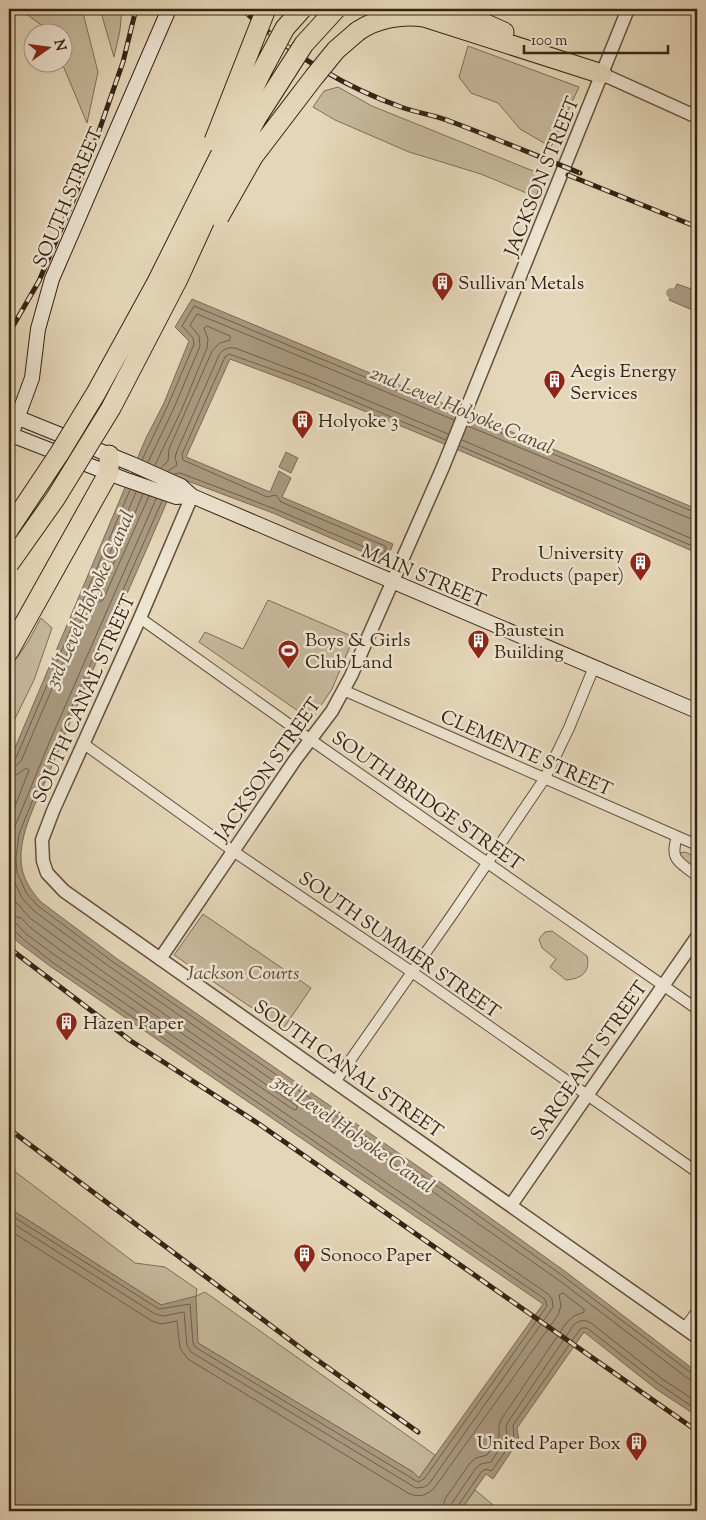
<svg xmlns="http://www.w3.org/2000/svg" width="706" height="1520" font-family="'Sorts Mill Goudy',serif">
<style>
.green{fill:#c6b89c;stroke:#7e6e58}
.water{fill:#a99980;stroke:#7b6a54}
.lines{fill:none;stroke-linecap:round;stroke-linejoin:round}
.shore{stroke:#705e4a;stroke-width:1}
.canal{stroke:#a99980;stroke-width:10}
.minor-casing{stroke:#62503c;stroke-width:12}
.tertiary-casing{stroke:#62503c;stroke-width:15}
.secondary-casing{stroke:#362313;stroke-width:16}
.motorway-casing{stroke:#362313;stroke-width:21}
.minor{stroke:#ede4d1;stroke-width:10}
.tertiary{stroke:#ede4d1;stroke-width:12}
.secondary{stroke:#ede4d1;stroke-width:14}
.motorway{stroke:#e4d6b8;stroke-width:19}
.rail-casing{stroke:#362313;stroke-width:5}
.rail{stroke:#ede4d1;stroke-width:3;stroke-dasharray:9;stroke-linecap:butt}
.motorway-bridge-casing{stroke:#362313;stroke-width:21;stroke-linecap:butt}
.motorway-bridge{stroke:#e4d6b8;stroke-width:19}
.labels{text-anchor:middle;stroke-width:5;stroke-linejoin:round;paint-order:stroke}
.street-label{font-size:19px;fill:#362313;stroke:#ede4d1}
.poi-label{font-size:19px;fill:#362313;stroke:#ede4d1;text-anchor:start}
.park-label{font-size:19px;font-style:italic;fill:#5a4835;stroke:#ede4d1}
.water-label{font-size:20px;font-style:italic;fill:#584634;stroke:#ede4d1}
</style>
<rect width="100%" height="100%" fill="#e4d6b8"/>
<filter id="stains"><feTurbulence type="fractalNoise" baseFrequency=".004" numOctaves="4"/><feColorMatrix values="0 0 0 0 .2 0 0 0 0 .09 0 0 0 0 .02 0 0 0 .5 -.17"/></filter>
<radialGradient id="worn" r=".72"><stop offset=".6" stop-color="#630" stop-opacity="0"/><stop offset="1" stop-color="#630" stop-opacity=".3"/></radialGradient>
<!-- green -->
<path class="green" d="M15 9H82L98 72 87 123 62 63V32H50L48 30 25 13Z
M100 9H122L120 30 114 57Z
M468 46 579 87 551 147 520 129 498 103 471 93 459 77Z
M338 87 372 106 543 175 536 197 481 174 409 152 335 120 313 107 324 91Z
M268 600 354 637 332 689 311 720 199 642 205 632 243 649Z
M41 618 52 628 34 680 9 731V669L28 642Z
M685 852 697 857V869L681 858 679 853Z
M203 914 311 988 283 1029 174 955Z
M552 931 587 956C591 972 581 979 566 980L550 967 556 959 542 948 539 939 545 932Z
M9 1167 135 1263 165 1267 197 1289 196 1296 205 1292 435 1455 419 1478 413 1472 198 1343 161 1305 9 1208Z
M475 1490 492 1504 496 1511H460Z"/>
<!-- water -->
<path class="water" d="M677 284 697 291V312L669 300Z
M192 299 697 509V553C542 486 388 417 230 359L186 457 270 492 279 471 291 478 282 497 393 544 386 562 273 513 177 477C138 574 91 669 52 766 41 793 20 829 21 859 21 876 30 890 41 902L116 958 426 1172 566 1272 697 1372V1416L656 1389 584 1332 517 1428 519 1440 493 1479 486 1474 460 1511H9V1208L161 1305 196 1296 198 1343 413 1472 419 1478 543 1304 50 966 18 942 9 932V762L146 438 164 403 189 341 175 327Z
M286 452 298 458 291 473 279 467Z"/>
<g class="lines">
<!-- shore -->
<path class="shore" d="M470 420 697 513
M468 426 691 519 697 520
M462 440 697 541
M460 446 697 548
M142 460 168 405 194 344 193 338 182 326 194 306 456 415
M148 462 174 408 200 346 199 336 190 325 197 314 454 420
M155 465 181 411 207 348 208 339 204 328 207 326 230 336V340L220 343 212 351 169 449 168 461 161 468
M168 471 177 465 175 457 177 451 219 355C223 349 228 347 235 348L311 377 448 434
M174 474 180 473 275 509 381 554 384 553 386 548 385 546 281 502 276 495 267 497 183 460 182 454 225 357 229 354 308 382 446 440
M143 494 99 598 100 602 103 600 149 496
M156 499 52 736 13 831 9 858 11 874 22 898 34 911 110 967 419 1182 560 1281 686 1377 692 1381 697 1382
M162 501 58 738 19 834 16 858 17 873 27 894 38 906 113 962 423 1176 563 1276 690 1372 697 1375
M9 762 13 761 16 758 130 490
M9 768 16 766 21 761 136 492
M9 776 18 774 26 768 29 770 9 822
M9 888 16 902 30 918 105 973 297 1106V1109L294 1110 60 950 31 928 21 918 9 915
M9 922 17 924 26 934 56 956 548 1294 552 1299 553 1307 429 1484 424 1487 416 1488 191 1352 187 1345 184 1312 163 1316 155 1314 9 1221
M9 929 14 930 22 938 52 962 545 1299 547 1306 424 1479 418 1482 195 1347 193 1343 190 1304 159 1309 9 1214
M9 1230 152 1321 161 1324 177 1321 180 1348 188 1359 408 1493C418 1498 427 1496 435 1487L558 1315 561 1306 559 1295 563 1293 584 1309V1312L574 1316 567 1322 502 1418 499 1425V1436L487 1455 476 1458 470 1463 445 1499 442 1511
M450 1511 452 1503 476 1468 481 1464 491 1462 507 1437 506 1427 508 1422 573 1326C578 1320 584 1319 591 1323L662 1379 697 1402
M456 1511 457 1507 482 1471 486 1469 491 1471 493 1469 514 1439 513 1425 581 1328H587L659 1384 697 1410"/>
<!-- canal -->
<path class="canal" d="M671 293 697 303"/>
<defs>
<path id="minor" d="M140 618 311 740 697 1009
M343 690 697 845
M84 744 233 851 412 972 697 1172
M677 837C669 861 680 862 697 876
M335 1082 452 915 545 778 569 728 594 667
M685 1328 697 1311"/>
<path id="tertiary" d="M602 74 697 117
M192 496 140 618 53 811 42 840 43 861 47 873 64 891 697 1337
M160 959 295 760 332 711 351 676 443 467 628 9
M511 1205 697 937"/>
<path id="secondary" d="M9 414 132 464 181 486 192 496 697 711
M9 434 124 479 176 497 192 496
M11 435 32 378 38 329 52 279 169 9"/>
<path id="motorway" d="M452 9 504 32
M358 31C377 18 402 14 424 17L602 74
M9 651 109 472V455"/>
</defs>
<!-- minor casing -->
<use href="#minor" class="minor-casing"/>
<!-- tertiary casing -->
<use href="#tertiary" class="tertiary-casing"/>
<!-- secondary casing -->
<use href="#secondary" class="secondary-casing"/>
<!-- motorway casing -->
<use href="#motorway" class="motorway-casing"/>
<!-- minor -->
<use href="#minor" class="minor"/>
<!-- tertiary -->
<use href="#tertiary" class="tertiary"/>
<!-- secondary -->
<use href="#secondary" class="secondary"/>
<!-- motorway -->
<use href="#motorway" class="motorway"/>
<defs>
<path id="rail" d="M242 9C287 51 342 86 401 107 417 113 435 115 452 122 495 138 537 156 580 173
M568 175 697 227
M9 333 39 281 75 196 92 151 123 62 136 9
M9 948 131 1041 259 1124 697 1431
M9 1129 306 1352 418 1432"/>
</defs>
<!-- rail casing -->
<use href="#rail" class="rail-casing"/>
<!-- rail -->
<use href="#rail" class="rail"/>
<defs>
<path id="motorway-bridge" d="M214 141 266 9
M219 217 253 157 314 77 336 50 358 31
M9 529 59 454 96 393 157 282 263 69 285 28 302 9
M9 564 55 499 111 408 178 279 220 187 256 119 304 44 336 9"/>
</defs>
<!-- motorway-bridge casing -->
<use href="#motorway-bridge" class="motorway-bridge-casing"/>
<!-- motorway-bridge -->
<use href="#motorway-bridge" class="motorway-bridge"/>
</g>
<!-- icons -->
<defs>
<symbol id="building-pin" viewBox="-11 -11 22 30"><path d="M0 17L-7.5 6A9.5 9.5 0 1 1 7.5 6Z" fill="#8f2418" stroke="#ede4d1"/><path d="M-4-6H4V6H1V3H-1V6H-4ZM-2.5-4.3h1.7v1.8h-1.7ZM.8-4.3h1.7v1.8H.8ZM-2.5-1h1.7V.8h-1.7ZM.8-1h1.7V.8H.8Z" fill="#fff"/></symbol>
<symbol id="stadium-pin" viewBox="-11 -11 22 30"><path d="M0 17L-7.5 6A9.5 9.5 0 1 1 7.5 6Z" fill="#8f2418" stroke="#ede4d1"/><path d="M0-5a6.5 5 0 1 0 0 10a6.5 5 0 1 0 0-10ZM-3.5-1.8h7v3.6h-7Z" fill="#fff"/></symbol>
</defs>
<g fill-rule="evenodd">
<use href="#building-pin" x="430" y="270" width="25" height="34"/>
<use href="#building-pin" x="542" y="368" width="25" height="34"/>
<use href="#building-pin" x="290" y="408" width="25" height="34"/>
<use href="#building-pin" x="628" y="550" width="25" height="34"/>
<use href="#building-pin" x="466" y="628" width="25" height="34"/>
<use href="#stadium-pin" x="276" y="638" width="25" height="34"/>
<use href="#building-pin" x="54" y="1010" width="25" height="34"/>
<use href="#building-pin" x="292" y="1242" width="25" height="34"/>
<use href="#building-pin" x="624" y="1430" width="25" height="34"/>
</g>
<g class="labels">
<!-- street labels -->
<g class="street-label">
<text transform="translate(541 176) rotate(-68)" y="7">JACKSON STREET</text>
<text transform="translate(67 197) rotate(-67)" y="7">SOUTH STREET</text>
<text transform="translate(424 575) rotate(23)" y="7">MAIN STREET</text>
<text transform="translate(83 698) rotate(-66)" y="7">SOUTH CANAL STREET</text>
<text transform="translate(527 752) rotate(24)" y="7">CLEMENTE STREET</text>
<text transform="translate(267 769) rotate(-55)" y="7">JACKSON STREET</text>
<text transform="translate(428 800) rotate(35)" y="7">SOUTH BRIDGE STREET</text>
<text transform="translate(400 944) rotate(35)" y="7">SOUTH SUMMER STREET</text>
<text transform="translate(588 1060) rotate(-55)" y="7">SARGEANT STREET</text>
<text transform="translate(349 1068) rotate(35)" y="7">SOUTH CANAL STREET</text>
</g>
<!-- poi labels -->
<g class="poi-label">
<text x="458" y="289">Sullivan Metals</text>
<text x="570" y="377">Aegis Energy<tspan x="570" dy="22">Services</tspan></text>
<text x="318" y="427">Holyoke 3</text>
<text x="624" y="559" text-anchor="end">University<tspan x="624" dy="22">Products (paper)</tspan></text>
<text x="494" y="636">Baustein<tspan x="494" dy="22">Building</tspan></text>
<text x="305" y="646">Boys &amp; Girls<tspan x="305" dy="22">Club Land</tspan></text>
<text x="83" y="1029">Hazen Paper</text>
<text x="320" y="1261">Sonoco Paper</text>
<text x="621" y="1449" text-anchor="end">United Paper Box</text>
</g>
<!-- park labels -->
<g class="park-label">
<text x="243" y="979">Jackson Courts</text>
</g>
<!-- water labels -->
<g class="water-label">
<text transform="translate(462 409) rotate(23)" y="7">2nd Level Holyoke Canal</text>
<text transform="translate(89 599) rotate(-66)" y="7">3rd Level Holyoke Canal</text>
<text transform="translate(354 1133) rotate(35)" y="7">3rd Level Holyoke Canal</text>
</g>
</g>
<!-- margin -->
<rect width="706" height="1520" fill="none" stroke="#e4d6b8" stroke-width="30"/>
<rect x="10" y="10" width="686" height="1500" fill="none" stroke="#362313" stroke-width="2.5"/>
<rect x="15" y="15" width="676" height="1490" fill="none" stroke="#362313"/>
<!-- north arrow -->
<g transform="translate(48 48) rotate(76)"><circle r="24" fill="#ede4d1" stroke="#a49785"/>
<path d="M0-4L9 19L0 12L-9 19Z" fill="#8f2418"/>
<text y="-8" font-size="14" font-weight="bold" text-anchor="middle" fill="#362313">N</text>
</g>
<!-- scale -->
<path d="M524 45v8h144v-8" fill="none" stroke="#362313" stroke-width="2.5"/>
<text x="531" y="45" font-size="15" fill="#362313" stroke="#ede4d1" stroke-width="4" paint-order="stroke">100 m</text>
<rect width="100%" height="100%" filter="url(#stains)"/>
<rect width="100%" height="100%" fill="url(#worn)"/>
</svg>
